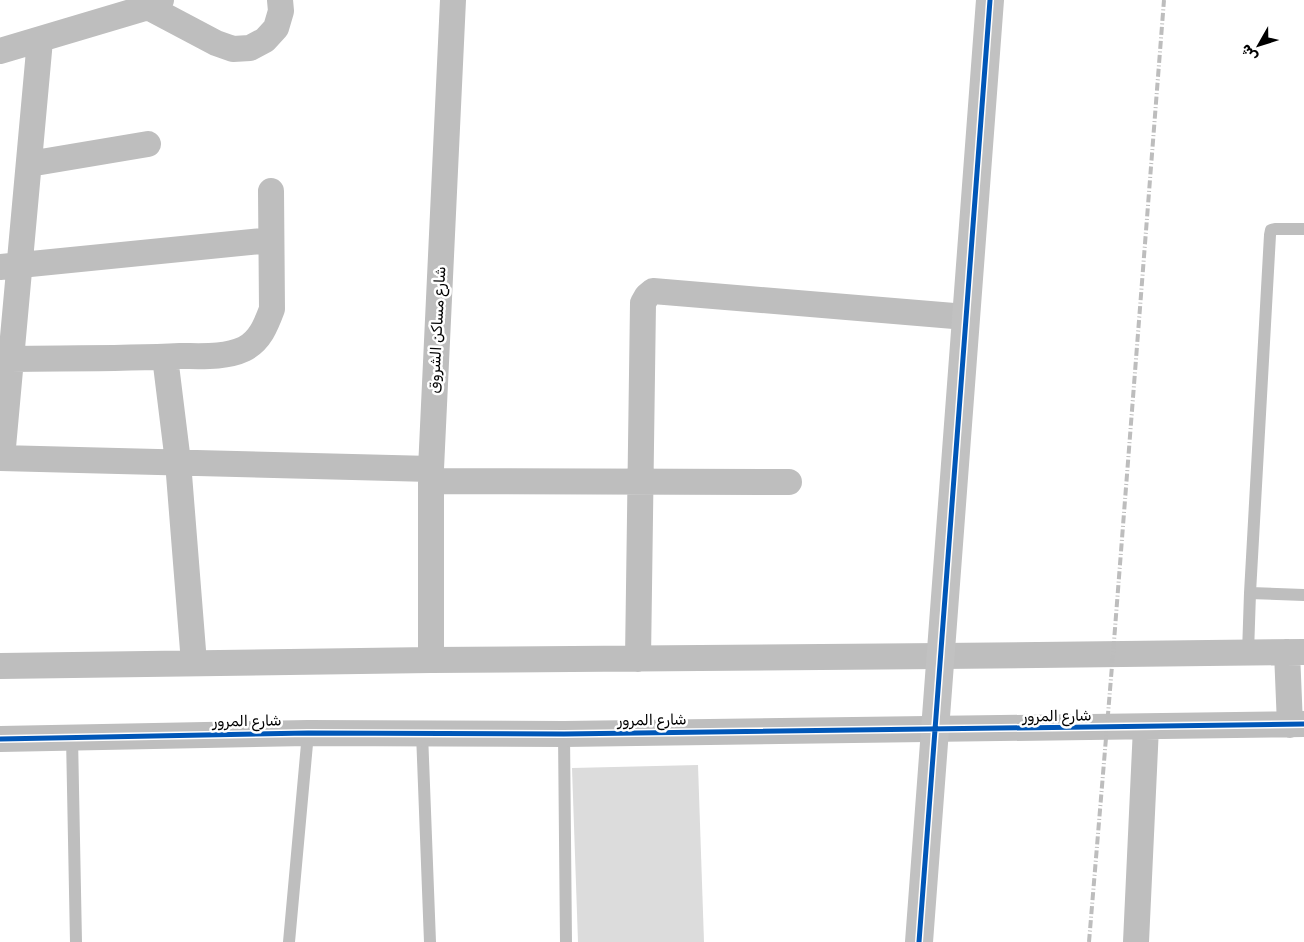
<svg xmlns="http://www.w3.org/2000/svg" width="1304" height="942" font-family="Rubik,'Noto Naskh Arabic',sans-serif">
<style>
.building{fill:#dcdcdc}
.lines{fill:none;stroke-linecap:round;stroke-linejoin:round}
.lane{stroke:#bebebe;stroke-width:12}
.street{stroke:#bebebe;stroke-width:26}
.secondary{stroke:#c1c1c1;stroke-width:28}
.rail{stroke:#bdbdbd;stroke-width:4;stroke-dasharray:8 2.5 1 2.5;stroke-linecap:butt}
.cycleway-casing{stroke:#fff;stroke-width:8}
.cycleway{stroke:#0057b8;stroke-width:5}
.labels{text-anchor:middle;stroke-width:5;stroke-linejoin:round;paint-order:stroke}
.street-label{font-size:15px;fill:#000;stroke:#fff}
</style>
<rect width="100%" height="100%" fill="#fff"/>
<!-- building -->
<path class="building" d="M698 765 704 942H578L572 768Z"/>
<g class="lines">
<!-- lane -->
<path class="lane" d="M1250 593 1304 595
M1248 653 1250 593 1270 235 1271 230 1275 229H1304
M422 733 430 942
M564 734 566 942
M72 737 76 942
M289 942 308 733"/>
<!-- street -->
<path class="street" d="M161 0 148 7 216 43 233 49 250 48 265 40 276 28 281 11 280 0
M0 51 148 7
M29 164 148 144
M0 267 271 240
M165 357 178 462 194 663
M0 359C60 358 120 359 180 356 201 356 225 358 244 349 260 341 266 325 272 309L271 191
M0 458 431 469
M2 458 40 40
M431 481 789 482
M1287 652 1290 725
M638 659 643 303 647 296 653 291 966 317
M431 660V469L453 0
M0 666 431 660 941 656 1304 652
M0 739 308 733 564 734 1304 724
M1136 942 1146 727"/>
<!-- secondary -->
<path class="secondary" d="M919 942 990 0"/>
<!-- rail -->
<path class="rail" d="M1089 942 1113 654 1164 0"/>
<defs>
<path id="cycleway" d="M0 739 308 733 564 734 1304 724
M919 942 990 0"/>
</defs>
<!-- cycleway casing -->
<use href="#cycleway" class="cycleway-casing"/>
<!-- cycleway -->
<use href="#cycleway" class="cycleway"/>
</g>
<g class="labels">
<!-- street labels -->
<g class="street-label">
<text transform="translate(437 330) rotate(-87)" y="5">شارع مساكن الشروق</text>
<text transform="translate(1057 716) rotate(-1)" y="5">شارع المرور</text>
<text transform="translate(652 720) rotate(-1)" y="5">شارع المرور</text>
<text transform="translate(247 721) rotate(-1)" y="5">شارع المرور</text>
</g>
</g>
<!-- north arrow -->
<g transform="translate(1259 45) rotate(231)" stroke="#ffffff" stroke-width="4" paint-order="stroke">
<path d="M0-4L9 19L0 12L-9 19Z" fill="#000000"/>
<text y="-8" font-size="14" font-weight="bold" text-anchor="middle" fill="#000000">ش</text>
</g>
</svg>
